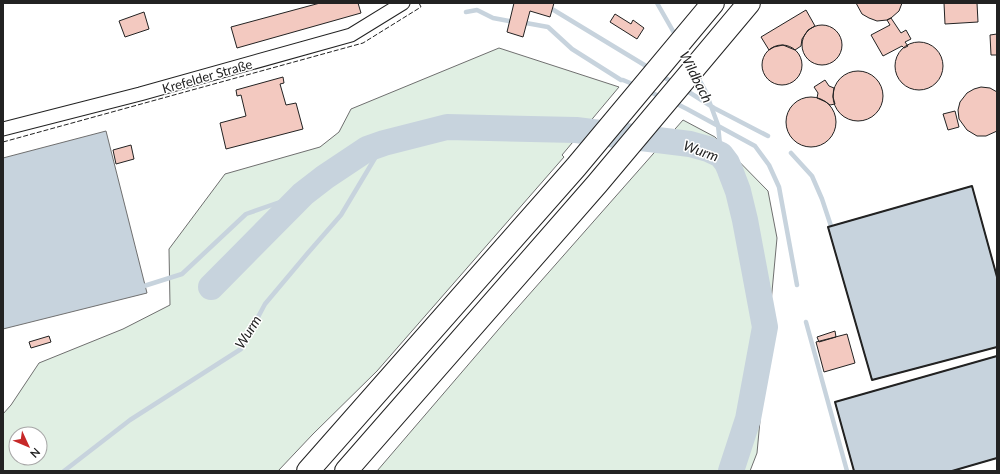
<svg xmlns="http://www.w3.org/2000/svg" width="1000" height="474" font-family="Lato,sans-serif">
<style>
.green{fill:#e0efe3;stroke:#6f6f6f;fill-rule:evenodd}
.water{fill:#c7d3dd;stroke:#6f6f6f}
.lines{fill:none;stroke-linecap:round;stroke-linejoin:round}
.stream{stroke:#c7d3dd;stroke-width:4.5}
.river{stroke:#c7d3dd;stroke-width:26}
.building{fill:#f3c9c0;stroke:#222}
.street-casing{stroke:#222;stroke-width:15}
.highway-casing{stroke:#222;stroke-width:24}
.street{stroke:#fff;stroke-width:13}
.highway{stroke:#fff;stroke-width:22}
.fence{stroke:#222;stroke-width:1;stroke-dasharray:5 2;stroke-linecap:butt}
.wall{stroke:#222;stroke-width:2}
.labels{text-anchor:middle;stroke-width:3;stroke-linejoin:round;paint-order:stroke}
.street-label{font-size:13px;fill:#222;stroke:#fff}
.water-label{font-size:14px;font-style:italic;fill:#222;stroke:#fff}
</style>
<rect width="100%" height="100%" fill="#fff"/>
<!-- green -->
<path class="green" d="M499 48 619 87 562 155 564 157 377 371 313 434 278 471H3V414L11 405 39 363 123 329 170 305 169 249 225 174 320 147 339 132 351 109ZM16 434H40V458H16Z
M683 120 715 137 768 191 777 238 757 453 750 471H377L504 323Z"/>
<!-- water -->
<path class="water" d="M106 131 147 293 3 329V158Z
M972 186 997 277V347L872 380 828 227Z
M997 356V458L952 471H854L835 402Z"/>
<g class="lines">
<!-- stream -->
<path class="stream" d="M657 3 677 38
M552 9 651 69
M466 12 477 10 493 18 509 21
M526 23 548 27 572 49 621 80H623L635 85
M696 74 705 90 718 125 721 155
M660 75 674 83
M684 89 714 108 768 136
M648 91 663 98
M673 102 687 109 755 146 769 165 779 187 797 285
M791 153 812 176 822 199 831 226
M144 286 182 274 246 214 303 194
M806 322 847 471
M64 471 130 420 241 349 265 304 307 254 341 215 384 143"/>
<!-- river -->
<path class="river" d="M211 287 303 194 325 177 367 149 384 143 447 127 576 130 690 144 708 149 721 155 727 163 730 170 738 191 745 220 765 327 748 419 731 471"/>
</g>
<!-- building -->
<path class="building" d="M320 3H358L361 13 237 48 231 27Z
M514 3H554L550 17 530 11 523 37 507 32Z
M856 3H902L899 11 891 18 887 20 877 21 869 18 862 14Z
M944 3H977L978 22 945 24Z
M806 10 815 26 808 30 802 39 801 46 795 50 783 45 774 47 769 50 761 37Z
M144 12 149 29 125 37 119 21Z
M615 14 631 24 633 20 644 28 637 39 610 22Z
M891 18 901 33 906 30 911 39 905 42 908 46 904 48 902 46 883 56 871 35 890 25 887 20Z
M802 45a20 20 0 1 1 40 0a20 20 0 1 1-40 0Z
M997 34V55H991L990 35Z
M895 66a24 24 0 1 1 48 0a24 24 0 1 1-48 0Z
M762 65a20 20 0 1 1 40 0a20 20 0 1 1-40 0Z
M833 96a25 25 0 1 1 50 0a25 25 0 1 1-50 0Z
M283 77 284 83 280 84 286 105 296 103 303 129 226 149 220 123 246 116 241 95 237 96 236 90Z
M825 80 829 86 834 88 833 97 835 104 830 105 826 102 817 98 818 93 814 87Z
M981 87 990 88 997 92V131L986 136H977L967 130 959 119 958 110 960 102 967 93 974 89Z
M786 122a25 25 0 1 1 50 0a25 25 0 1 1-50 0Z
M955 111 959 127 948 130 943 114Z
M131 145 134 159 116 164 113 150Z
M835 331 836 337 819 342 817 337Z
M847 334 855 363 824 372 816 342Z
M49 336 51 342 31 348 29 342Z"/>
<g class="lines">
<defs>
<path id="street" d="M3 129 140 94 351 35 403 3"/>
<path id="highway" d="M308 471 576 167 713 3
M346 471 597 184 749 3"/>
</defs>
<!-- street casing -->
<use href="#street" class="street-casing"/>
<!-- highway casing -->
<use href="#highway" class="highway-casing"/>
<!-- street -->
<use href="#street" class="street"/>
<!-- highway -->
<use href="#highway" class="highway"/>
<!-- fence -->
<path class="fence" d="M3 142 363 43 421 7 419 3"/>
<!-- wall -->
<path class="wall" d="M997 277 972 186 828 227 872 380 997 347
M854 471 835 402 997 356
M952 471 997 458"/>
</g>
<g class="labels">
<!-- street labels -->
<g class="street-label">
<text transform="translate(207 76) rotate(-16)" y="5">Krefelder Straße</text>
</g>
<!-- water labels -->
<g class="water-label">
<text transform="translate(696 77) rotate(63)" y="5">Wildbach</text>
<text transform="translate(701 151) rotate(20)" y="5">Wurm</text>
<text transform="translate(248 332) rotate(-58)" y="5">Wurm</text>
</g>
</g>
<!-- border -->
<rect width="1000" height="474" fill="none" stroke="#222222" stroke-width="8"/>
<!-- north arrow -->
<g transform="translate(28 446) rotate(134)"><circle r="19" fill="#ffffff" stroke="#a7a7a7"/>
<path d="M0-3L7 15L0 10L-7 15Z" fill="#c62828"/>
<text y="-6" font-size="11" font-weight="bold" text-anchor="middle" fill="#222222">N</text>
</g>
</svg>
